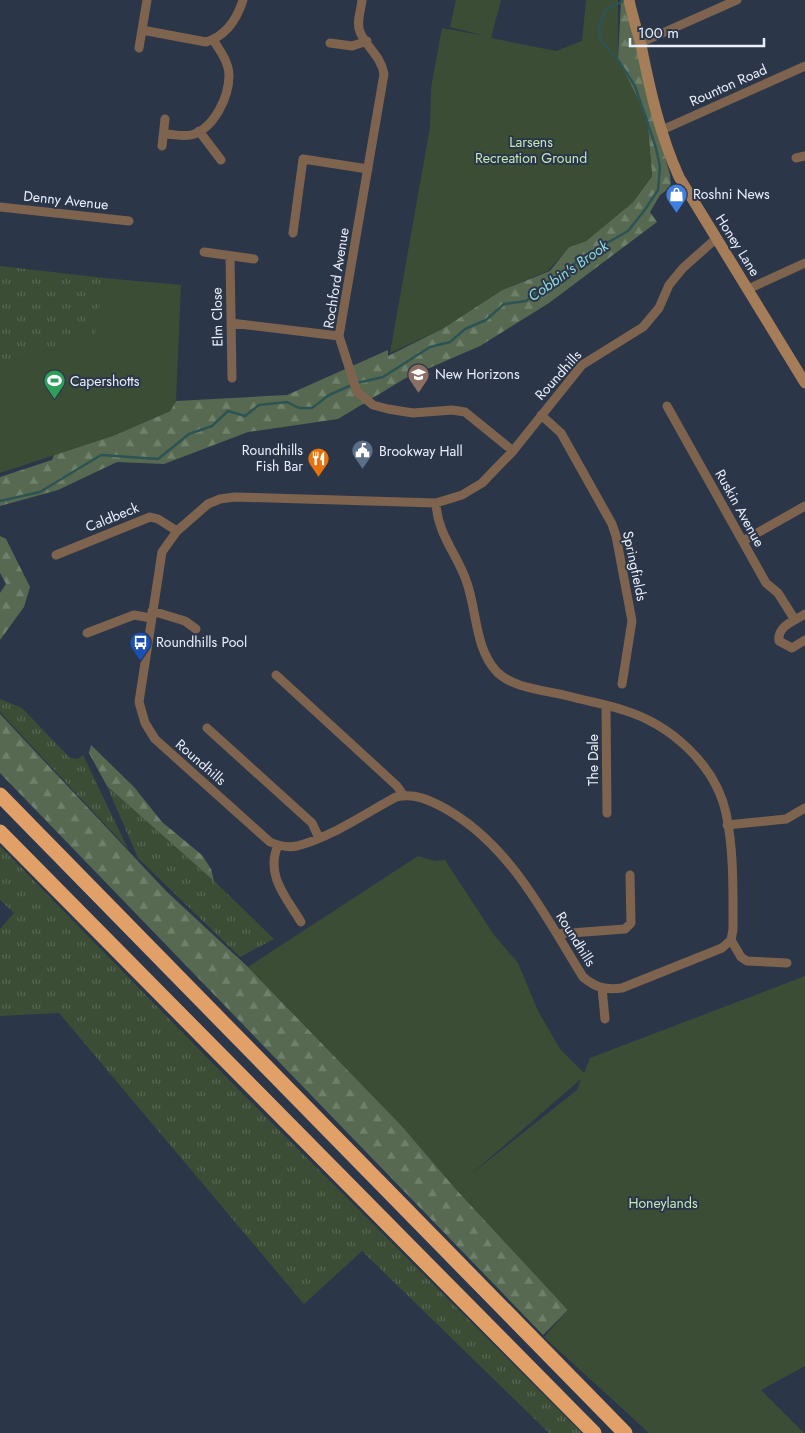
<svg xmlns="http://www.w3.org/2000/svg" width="805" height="1433" font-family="Jost,sans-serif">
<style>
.grass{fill:url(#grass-tufts)}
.forest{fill:url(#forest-firs)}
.green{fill:#3c4d36;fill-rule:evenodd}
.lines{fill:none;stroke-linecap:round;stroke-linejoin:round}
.stream{stroke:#2c5455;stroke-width:2.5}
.street{stroke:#7e644e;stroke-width:9}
.secondary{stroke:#a67d59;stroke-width:11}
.highway{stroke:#e0a068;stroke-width:15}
.labels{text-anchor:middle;stroke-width:4;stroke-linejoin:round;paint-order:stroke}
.street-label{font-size:14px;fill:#e9effb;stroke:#2c3649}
.park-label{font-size:14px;fill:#c4e8b8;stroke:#2c3649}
.poi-label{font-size:14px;fill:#e9effb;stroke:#2c3649;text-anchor:start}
.water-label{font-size:15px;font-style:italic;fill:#8dd9db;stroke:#2c3649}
</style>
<defs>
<pattern id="grass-tufts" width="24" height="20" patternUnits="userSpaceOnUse" patternTransform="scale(1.25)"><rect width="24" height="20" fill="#3c4d36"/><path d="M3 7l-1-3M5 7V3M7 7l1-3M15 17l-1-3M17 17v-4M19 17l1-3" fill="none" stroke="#586754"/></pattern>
<pattern id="forest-firs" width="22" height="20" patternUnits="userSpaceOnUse" patternTransform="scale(1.25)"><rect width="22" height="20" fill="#576a51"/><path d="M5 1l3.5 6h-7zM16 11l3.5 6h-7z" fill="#6f806b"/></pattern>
</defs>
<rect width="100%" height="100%" fill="#2c3649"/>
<!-- grass -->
<path class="grass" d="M0 266 104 278 96 337 0 364Z
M0 699 22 708 70 758 78 759 83 755 128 849 0 712Z
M107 786 214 881 274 939 240 957 138 858Z
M0 846 228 1079 582 1433H549L362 1251 304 1304 59 1013 0 1016V929L14 913 0 900Z"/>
<!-- forest -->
<path class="forest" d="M621 0H626L648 95 670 175 671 187 660 195 650 212 657 222 549 303 480 346 404 379 338 419 248 432 164 464 117 462 58 490 0 506V477L52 460 54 455 115 435 170 411 176 401 287 395 388 350V356L442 329 502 290 550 271 569 247 586 241 633 202 652 176 647 117 618 60Z
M0 536 6 539 30 587 24 607 0 640V593L6 584 0 573Z
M0 714 166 891 248 967 402 1126 455 1188 568 1310 543 1335 0 773Z
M91 745 134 787 162 822 202 855 211 869 214 881 107 786 89 753Z"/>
<!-- green -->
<path class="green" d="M456 0H501L491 38 556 51 582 41 586 0H618V60L647 117 652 176 633 202 586 241 569 247 548 271 502 290 442 329 390 353 430 127 431 88 442 28 486 36 450 27Z
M104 278 181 285 176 401 170 411 115 435 0 473V364L95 337Z
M418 856 435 861 445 860 494 935 518 963 538 1011 560 1049 584 1073 590 1058 805 976V1366L761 1390 804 1433H649L544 1337 568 1310 455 1188 402 1126 248 967ZM581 1079 577 1090 470 1175Z"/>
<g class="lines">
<!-- stream -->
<path class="stream" d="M357 383 383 377 430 347 450 342 465 329 486 320 504 304 526 301 584 256 628 231 644 211 658 190 660 167 656 148 635 86 618 60 601 41 599 25 606 10 625 0
M0 501 40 492 101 455 158 459 189 434 212 426 228 411 245 416 259 405 287 402 299 408H312L329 395 352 385"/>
<!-- street -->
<path class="street" d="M362 0C361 10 356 23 360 32 367 48 381 56 384 74L339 336 357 392 373 405 388 409 413 413 452 410 465 412 513 451
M142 30 206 42C226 36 237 19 243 0
M330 43 352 46 367 41
M640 43 737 0
M139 48 147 0
M662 130 805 66
M199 131 221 160
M164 134C173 134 183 137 191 135 214 129 229 97 229 75 229 63 220 50 213 40
M162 146 165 119
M796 158 805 156
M0 207 129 221
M293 233 303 159 368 169
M204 252 254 259
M230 256 232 378
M748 289 805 263
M231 323 339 336
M667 406 766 583 778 593 795 620
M541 415 561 433 612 524 616 536 632 621 622 684
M436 503C437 534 458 555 467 583 477 612 475 649 497 672 514 689 546 690 568 696 586 701 605 704 623 710 670 724 715 764 726 813 734 851 733 891 733 930L731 940 722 948 622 988C606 990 596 988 583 977 545 916 511 846 446 809 430 800 415 793 396 797 366 813 330 838 297 846 287 848 279 846 270 842L155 739 145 723 139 702 162 552 177 531 208 504 220 499 235 497 436 503 462 495 482 483 513 451 582 365 643 327 659 308 669 285 683 268 711 243 717 240
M743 541 805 506
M56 555 150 517 158 519 177 531
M152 611 185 621 196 629
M805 614C794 621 777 626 779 641L792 648 805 640
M87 633 134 615 151 618
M276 675 397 786 404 796
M606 707 607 813
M207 728 312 823 319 838
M727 825 786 819 805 808
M278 845C265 875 286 897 301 922
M557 934 625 929 631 923 630 875
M731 940 741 957 747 961 787 963
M602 988 605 1019"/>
<!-- secondary -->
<path class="secondary" d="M629 0C632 15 637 30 641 45 650 90 660 135 679 177L805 383"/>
<!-- highway -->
<path class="highway" d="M0 795 625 1433
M0 832 594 1433"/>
</g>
<!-- icons -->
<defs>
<symbol id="shop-pin" viewBox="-11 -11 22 30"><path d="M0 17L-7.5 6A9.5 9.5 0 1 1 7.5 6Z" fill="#3f7fe0" stroke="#2c3649"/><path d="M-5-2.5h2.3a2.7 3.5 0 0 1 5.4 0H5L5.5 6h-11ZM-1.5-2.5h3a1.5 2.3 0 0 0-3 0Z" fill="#fff"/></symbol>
<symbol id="school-pin" viewBox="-11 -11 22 30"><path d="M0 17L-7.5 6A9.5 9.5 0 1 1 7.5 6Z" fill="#8d6e63" stroke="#2c3649"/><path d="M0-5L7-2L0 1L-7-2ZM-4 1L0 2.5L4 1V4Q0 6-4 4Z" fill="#fff"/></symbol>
<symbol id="stadium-pin" viewBox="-11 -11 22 30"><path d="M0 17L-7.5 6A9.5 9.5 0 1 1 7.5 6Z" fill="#2e9e5b" stroke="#2c3649"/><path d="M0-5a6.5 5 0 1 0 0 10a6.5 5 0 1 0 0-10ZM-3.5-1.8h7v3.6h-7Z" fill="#fff"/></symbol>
<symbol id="civic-pin" viewBox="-11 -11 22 30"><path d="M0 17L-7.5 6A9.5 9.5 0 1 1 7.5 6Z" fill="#5c6f8a" stroke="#2c3649"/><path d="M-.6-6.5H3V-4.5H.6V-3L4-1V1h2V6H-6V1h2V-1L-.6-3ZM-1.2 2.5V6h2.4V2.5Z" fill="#fff"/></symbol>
<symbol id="restaurant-pin" viewBox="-11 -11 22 30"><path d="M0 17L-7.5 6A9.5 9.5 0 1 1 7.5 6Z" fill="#e8710a" stroke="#2c3649"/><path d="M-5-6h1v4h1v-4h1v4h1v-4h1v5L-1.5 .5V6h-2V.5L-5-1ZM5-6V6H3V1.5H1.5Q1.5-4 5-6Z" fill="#fff"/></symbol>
<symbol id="bus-pin" viewBox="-11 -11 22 30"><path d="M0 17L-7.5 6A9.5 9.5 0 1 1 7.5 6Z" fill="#1a4fb4" stroke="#2c3649"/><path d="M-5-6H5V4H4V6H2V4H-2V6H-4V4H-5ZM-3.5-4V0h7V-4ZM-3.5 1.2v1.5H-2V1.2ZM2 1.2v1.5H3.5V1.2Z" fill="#fff"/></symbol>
</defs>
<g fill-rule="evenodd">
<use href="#shop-pin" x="664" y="182" width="25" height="34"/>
<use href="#school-pin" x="406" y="362" width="25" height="34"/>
<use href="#stadium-pin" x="42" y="368" width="25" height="34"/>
<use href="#civic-pin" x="350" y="438" width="25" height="34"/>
<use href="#restaurant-pin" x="306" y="446" width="25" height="34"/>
<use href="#bus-pin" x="128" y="630" width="25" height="34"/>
</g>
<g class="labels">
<!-- street labels -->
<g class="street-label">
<text transform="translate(728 85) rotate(-24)" y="5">Rounton Road</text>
<text transform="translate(66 200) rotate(6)" y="5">Denny Avenue</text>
<text transform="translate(738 245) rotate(58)" y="5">Honey Lane</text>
<text transform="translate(336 278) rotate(-81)" y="5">Rochford Avenue</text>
<text transform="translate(217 317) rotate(-91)" y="5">Elm Close</text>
<text transform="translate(558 375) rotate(-48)" y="5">Roundhills</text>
<text transform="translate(740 508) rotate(61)" y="5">Ruskin Avenue</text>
<text transform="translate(112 517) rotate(-22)" y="5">Caldbeck</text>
<text transform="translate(635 566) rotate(78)" y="5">Springfields</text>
<text transform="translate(593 760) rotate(-90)" y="5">The Dale</text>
<text transform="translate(201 762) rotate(41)" y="5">Roundhills</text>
<text transform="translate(576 939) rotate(58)" y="5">Roundhills</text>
</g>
<!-- park labels -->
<g class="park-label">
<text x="531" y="147">Larsens<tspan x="531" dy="16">Recreation Ground</tspan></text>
<text x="663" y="1208">Honeylands</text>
</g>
<!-- poi labels -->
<g class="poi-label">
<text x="693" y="199">Roshni News</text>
<text x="435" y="379">New Horizons</text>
<text x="70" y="386">Capershotts</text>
<text x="303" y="455" text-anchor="end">Roundhills<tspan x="303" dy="16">Fish Bar</tspan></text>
<text x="379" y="456">Brookway Hall</text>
<text x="156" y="647">Roundhills Pool</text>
</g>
<!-- water labels -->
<g class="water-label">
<text transform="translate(568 271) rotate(-35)" y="5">Cobbin's Brook</text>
</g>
</g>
<!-- scale -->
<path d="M630 38v8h134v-8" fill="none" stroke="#e9effb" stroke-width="2.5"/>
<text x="638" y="38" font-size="15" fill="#e9effb" stroke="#2c3649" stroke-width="4" paint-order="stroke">100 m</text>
</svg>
